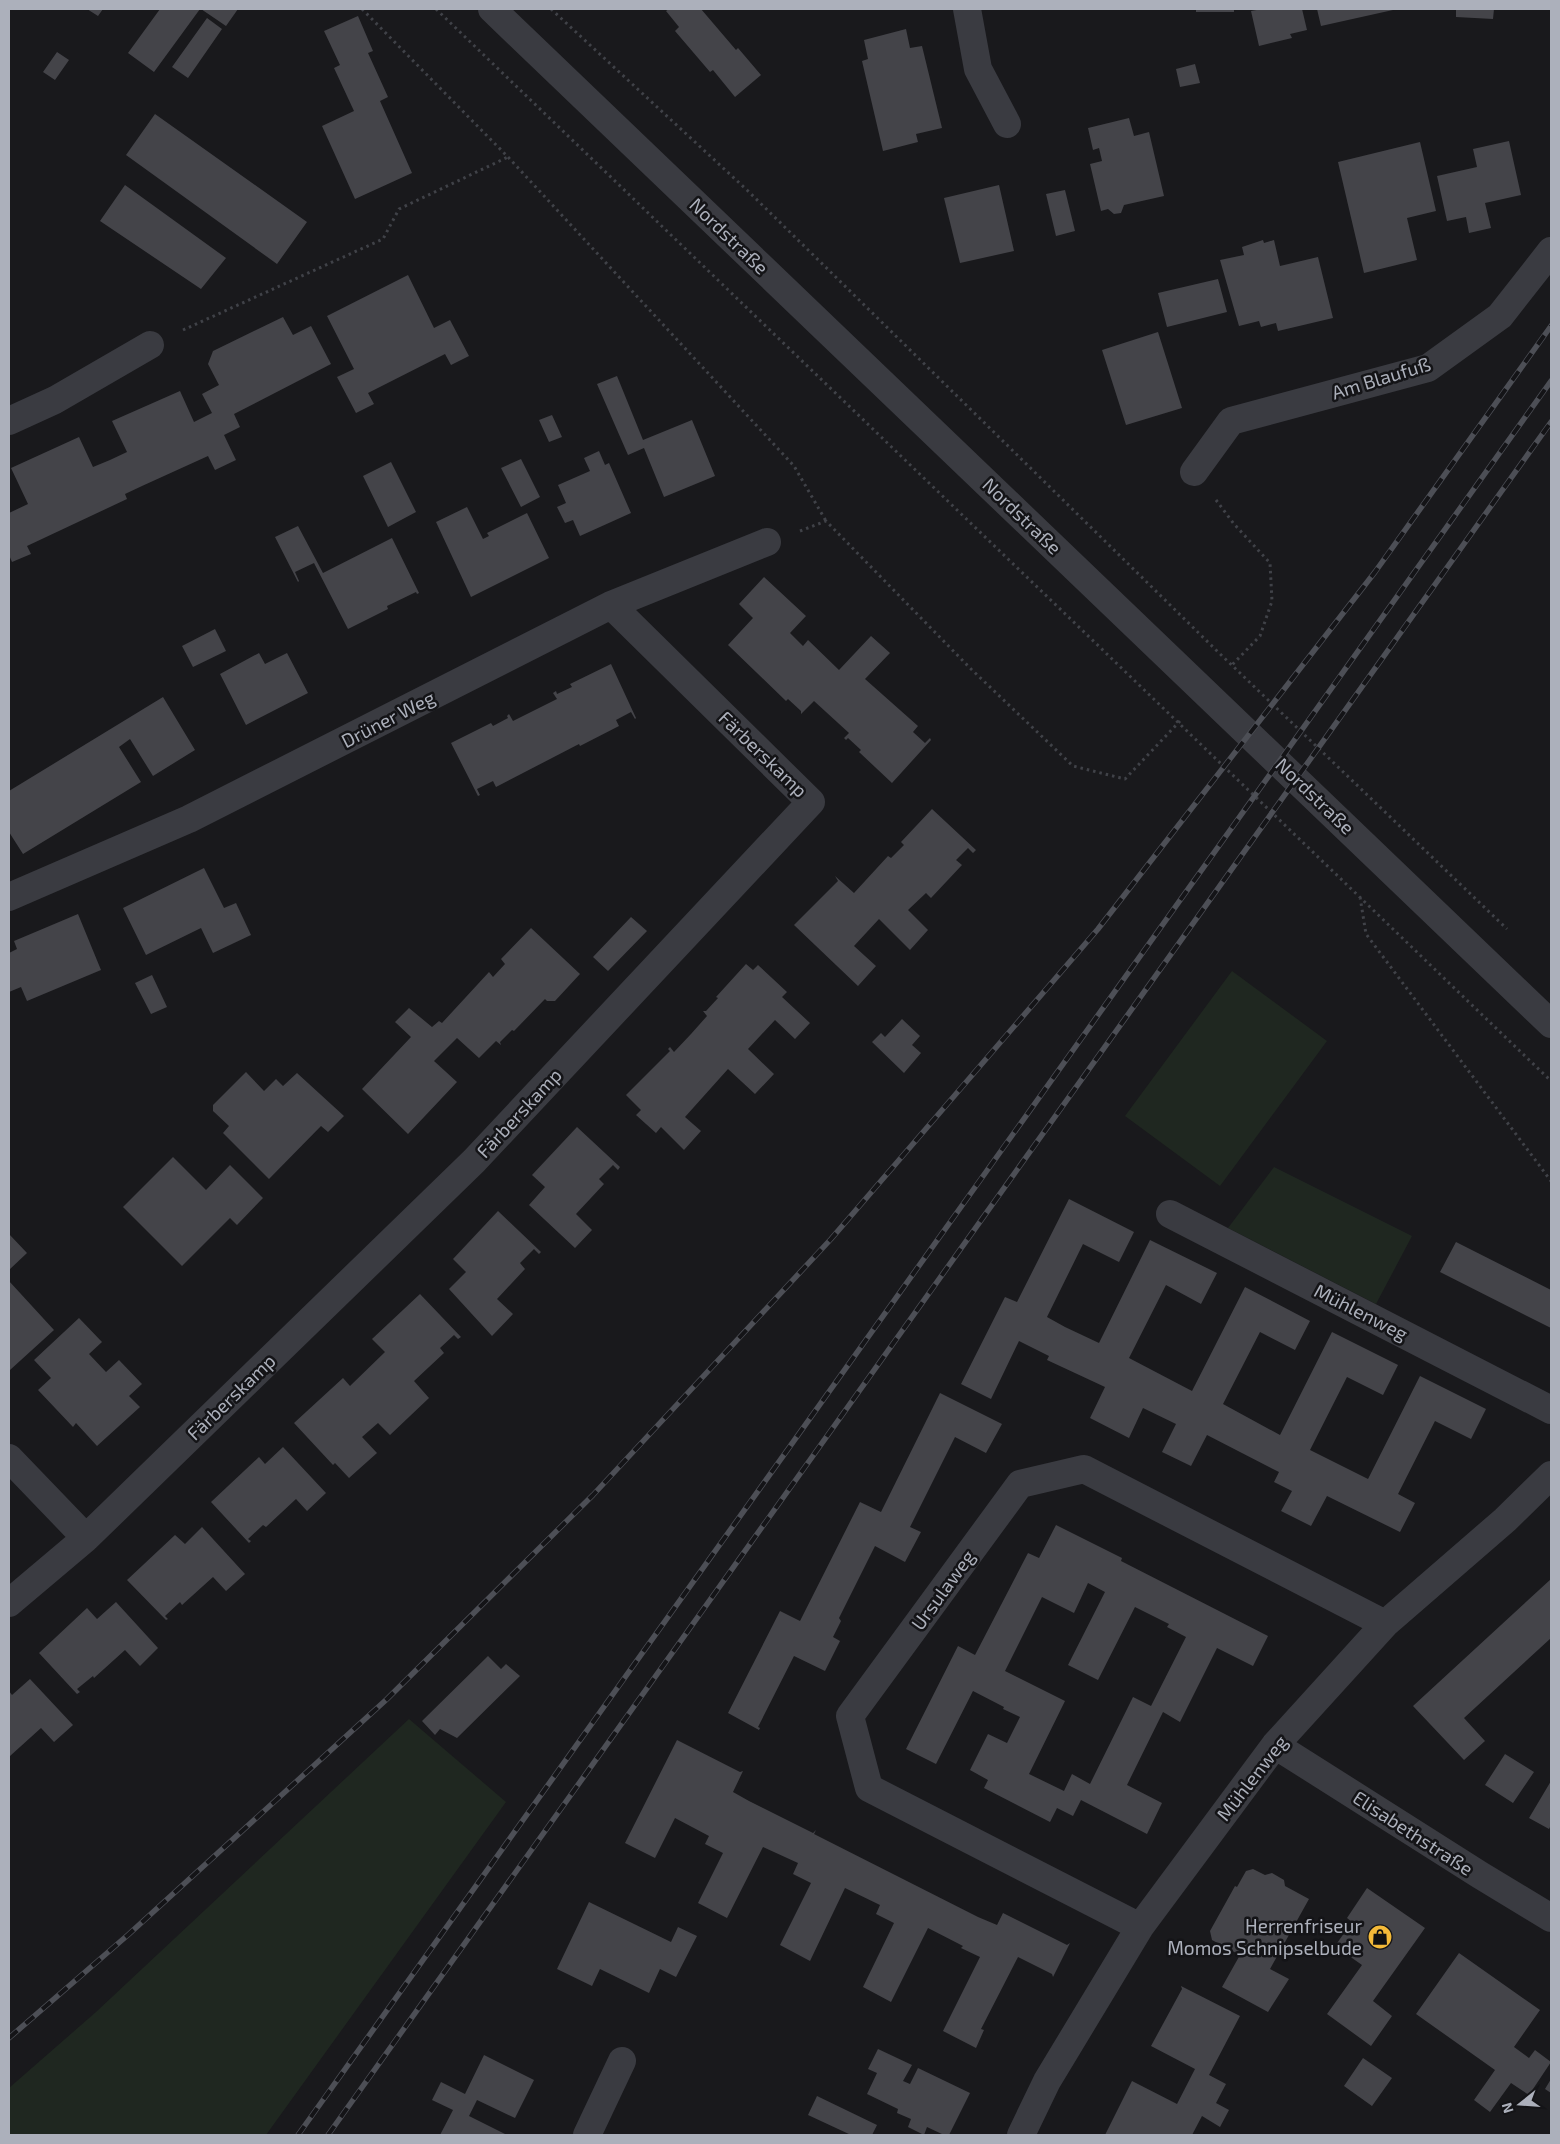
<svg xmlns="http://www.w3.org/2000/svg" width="1560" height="2144" font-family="'Exo 2',sans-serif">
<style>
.green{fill:#1f2720}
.building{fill:#444449;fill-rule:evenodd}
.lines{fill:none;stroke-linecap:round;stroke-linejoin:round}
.path{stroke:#404248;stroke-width:3;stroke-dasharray:2.5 4;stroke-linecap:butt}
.minor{stroke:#3a3b41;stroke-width:28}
.rail-casing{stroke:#4d4f56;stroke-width:5.5}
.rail{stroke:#141417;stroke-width:4;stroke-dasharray:11;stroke-linecap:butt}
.labels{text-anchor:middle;stroke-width:5;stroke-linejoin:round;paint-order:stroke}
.street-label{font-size:19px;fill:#acb0bb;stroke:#141417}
.poi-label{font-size:19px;fill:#acb0bb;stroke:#141417;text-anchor:end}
</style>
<rect width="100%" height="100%" fill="#19191c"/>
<!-- green -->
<path class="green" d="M1232 971 1327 1041 1220 1186 1125 1116Z
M1274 1167 1412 1236 1376 1304 1228 1228Z
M409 1719 506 1802 266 2135H9V2088L96 2012Z"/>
<!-- building -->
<path class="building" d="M87 9H103L98 16Z
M160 9H200L154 72 128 53Z
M201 9H238L226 26Z
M669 9H701L736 50 738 48 761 75 735 97 713 70 710 72 675 31 679 27 666 11Z
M1196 9H1234V12H1196Z
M1262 9H1302L1307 30 1290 34 1292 38 1259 46 1251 11Z
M1317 9H1393V10L1321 26Z
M1456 9H1494L1493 19 1456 17Z
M358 16 373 51 368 53 388 97 380 101 412 173 355 199 322 126 354 111 334 68 340 65 324 31Z
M207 18 222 29 188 78 172 67Z
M906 29 910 48 922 46 942 128 916 134 918 142 883 151 862 61 868 59 864 40Z
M57 52 69 60 55 80 43 72Z
M1195 64 1200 83 1180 87 1176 69Z
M155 114 307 222 277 264 126 155Z
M1129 118 1134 136 1149 132 1164 196 1124 205 1121 213 1114 214 1108 209 1101 211 1090 164 1102 161 1099 148 1093 150 1088 128Z
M1509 141 1521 195 1485 203 1491 228 1469 233 1466 217 1447 221 1437 176 1477 167 1473 149Z
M1420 142 1436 211 1407 218 1417 260 1364 273 1338 162Z
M125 185 226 258 201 289 100 221Z
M999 185 1014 251 960 263 944 198Z
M1065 190 1075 231 1056 236 1046 194Z
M1263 240 1264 243 1274 240 1280 266 1318 257 1333 318 1278 331 1276 323 1261 327 1259 321 1239 326 1220 260 1244 255 1242 247Z
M408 275 434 328 450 320 469 356 451 365 445 354 368 393 374 404 356 413 337 377 354 369 327 316Z
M1218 279 1227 312 1167 327 1158 293Z
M283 317 293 335 311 326 331 364 234 414 240 427 224 435 236 460 215 470 208 456 142 486 125 494 127 499 27 546 31 554 12 562 9 555V513L28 504 11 468 79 437 93 467 110 460 127 452 112 421 180 391 194 422 212 413 202 394 219 385 208 364 213 351Z
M1158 332 1182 408 1126 425 1102 350Z
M617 376 643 440 692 420 715 476 664 497 644 448 628 455 597 384Z
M552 415 562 437 549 442 539 420Z
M599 451 605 465 609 463 631 513 580 536 573 520 565 523 557 507 566 503 558 485 590 471 584 458Z
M521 459 540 497 521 507 501 468Z
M391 462 416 512 388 527 363 476Z
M467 507 483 539 489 536 487 533 527 513 549 558 471 597 436 522Z
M298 526 323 573 392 538 419 593 417 594 416 592 387 606 388 609 348 629 314 563 295 572 299 581 298 582 275 537Z
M764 577 806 616 790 633 803 646 808 640 839 670 871 636 890 653 865 679 918 726 913 732 925 743 930 738 931 740 892 783 859 752 861 750 848 738 846 740 844 738 849 733 814 701 801 714V711L788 699 786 701 728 645 753 618 739 604Z
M215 629 226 651 193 667 182 646Z
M259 653 265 664 287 653 308 693 246 725 220 674Z
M611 664 636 718 635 719 631 712 616 720 619 726 580 746 579 744 496 787 493 781 477 789 480 795 478 796 451 743 491 723 493 726 508 718 507 716 509 714 513 721 557 699 553 693 556 691 557 694 572 687 570 684Z
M163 697 195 750 153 776 130 739 119 747 141 782 23 854 9 832V791Z
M932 809 976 850 973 853 968 848 956 860 962 865 931 898 926 893 908 910 928 930 910 950 879 919 854 946 876 966 858 986 794 925 838 881 835 876 854 893 888 856 891 858 904 845 901 842Z
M204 868 224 908 236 903 251 935 213 953 201 928 146 955 123 908Z
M78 914 101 970 27 1001 21 987 9 992V953L17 949 14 941Z
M631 917 647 931 608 971 593 957Z
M531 928 580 974 555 1001H547L545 999 514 1031 512 1030 500 1042 501 1045 496 1041 479 1058 457 1038 434 1061 457 1082 408 1134 362 1089 411 1037 395 1022 409 1008 432 1027 439 1021 442 1023 489 972 493 977 505 964 501 959Z
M746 964 753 970 758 965 787 992 782 997 810 1023 795 1039 775 1020 748 1049 774 1074 755 1094 728 1069 685 1117 701 1131 684 1150 661 1127 656 1133 636 1115 641 1110 626 1095 670 1051 668 1049 670 1047 674 1052 691 1034 707 1016 703 1011H706L718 998 716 997Z
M152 975 167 1007 151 1014 135 983Z
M902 1019 920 1036 912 1045 921 1053 904 1073 872 1042 881 1033 885 1037Z
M246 1072 264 1091 276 1079 283 1086 297 1073 344 1116 328 1132 321 1126 269 1179 223 1133 229 1126 213 1111V1105Z
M577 1127 620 1167 618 1170 613 1165 599 1179 604 1184 576 1214 592 1230 575 1248 529 1205 545 1187 532 1175Z
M173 1157 206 1190 230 1165 263 1198 237 1225 230 1218 182 1266 123 1207Z
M1069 1199 1134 1232 1119 1262 1083 1244 1047 1317 1065 1327 1099 1343 1150 1240 1217 1273 1201 1304 1166 1285 1129 1358 1192 1391 1245 1287 1310 1321 1295 1350 1260 1332 1223 1404 1280 1435 1332 1332 1398 1365 1383 1395 1347 1377 1310 1450 1368 1479 1420 1376 1486 1409 1471 1439 1435 1421 1398 1494 1415 1503 1400 1532 1327 1496 1311 1526 1281 1511 1292 1491 1274 1482 1279 1472 1207 1435 1191 1466 1162 1452 1176 1424 1143 1408 1129 1438 1090 1418 1105 1387 1047 1360 1049 1356 1019 1341 991 1399 961 1384 1005 1297 1017 1302Z
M498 1211 541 1252 539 1254 534 1249 520 1263 525 1269 497 1299 513 1314 492 1336 449 1289 466 1272 453 1259Z
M9 1234 27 1253 9 1270Z
M1456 1242 1551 1290V1328L1440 1272Z
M9 1281 54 1330 10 1370 9 1369Z
M420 1294 461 1337 458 1339 454 1335 440 1348 444 1353 414 1381 429 1398 390 1435 378 1423 362 1437 377 1453 349 1478 335 1463 333 1465 294 1423 343 1378 350 1386 385 1352 372 1339Z
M79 1318 102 1342 89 1354 106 1372 119 1360 142 1384 129 1396 140 1407 97 1446 76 1423 73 1427 38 1390 51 1378 34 1360Z
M940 1393 1002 1424 986 1453 955 1437 910 1527 921 1532 905 1562 875 1546 839 1618 841 1621 833 1637 840 1641 825 1671 794 1656 758 1727 760 1728 759 1730 728 1713 780 1611 800 1621 860 1502 881 1512Z
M283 1447 326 1493 307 1511 296 1499 266 1527 263 1525 248 1539 251 1541 249 1543 211 1502 259 1457 265 1464Z
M1056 1525 1122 1558 1121 1561 1268 1636 1253 1666 1217 1648 1180 1722 1163 1712 1127 1785 1162 1803 1147 1834 1081 1800 1073 1816 1057 1808 1050 1822 984 1788 988 1780 970 1770 988 1734 1007 1743 1020 1717 1003 1709 1004 1707 973 1691 936 1764 906 1749 958 1646 975 1655 1028 1553 1039 1558ZM1088 1583 1105 1592 1068 1665 1098 1680 1135 1607 1169 1624 1167 1627 1186 1637 1151 1706 1133 1697 1090 1784 1072 1774 1064 1791 1029 1774 1065 1701 1005 1671 1042 1597 1074 1613Z
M202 1527 245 1574 226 1591 213 1577 182 1605 180 1602 165 1616 168 1619 166 1620 127 1580 175 1535 185 1544Z
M1551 1579V1638L1464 1718 1485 1741 1464 1760 1413 1706Z
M116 1602 158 1648 140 1666 125 1650 94 1678 93 1676 77 1689 80 1692 77 1694 39 1653 87 1608 97 1619Z
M488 1656 501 1669 506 1664 520 1676 457 1738 440 1729 435 1735 422 1721Z
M30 1679 73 1725 54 1742 41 1728 10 1756 9 1691 12 1695Z
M677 1740 740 1772 743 1771 733 1792 749 1801 813 1833 816 1830 814 1834 978 1917 997 1925 1003 1913 1067 1945 1070 1943 1053 1977 1052 1974 1018 1957 981 2029 984 2030 976 2048 943 2031 980 1957 961 1948 963 1946 928 1928 891 2002 863 1987 894 1923 876 1914 880 1905 845 1888 810 1961 780 1945 811 1883 793 1874 798 1863 763 1847 727 1918 698 1903 723 1853 705 1844 709 1836 675 1818 655 1858 625 1843Z
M1505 1754 1534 1772 1513 1803 1485 1785Z
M1551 1781V1825L1549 1829 1529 1818Z
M1253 1869 1265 1875 1272 1873 1284 1880 1285 1886 1309 1899 1270 1969 1289 1979 1268 2012 1222 1987 1240 1955 1212 1940 1210 1931 1235 1886 1237 1887 1246 1871Z
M1367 1888 1425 1928 1373 2001 1392 2016 1371 2046 1327 2014 1362 1965 1335 1946 1352 1922 1347 1918Z
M589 1902 671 1942 678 1927 697 1936 676 1977 660 1969 649 1993 600 1969 592 1986 557 1969Z
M1459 1953 1540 2010 1514 2047 1529 2058 1535 2050 1551 2062 1529 2095 1511 2083 1490 2112 1474 2100 1495 2070 1416 2014Z
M1181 1986 1240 2016 1209 2075 1226 2084 1216 2103 1229 2110 1220 2127 1202 2116 1192 2135H1105L1132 2081 1177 2104 1195 2069 1151 2046 1182 1989Z
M878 2049 912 2065 903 2081 910 2084 918 2068 970 2093 949 2135H944L927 2127 924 2135 908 2127 911 2119 897 2113 898 2109 867 2094 877 2073 868 2069Z
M484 2055 534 2080 515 2118 477 2100 469 2116 507 2135H440L453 2110 432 2100 441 2082 465 2094Z
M1363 2058 1392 2078 1372 2106 1344 2086Z
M1551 2079V2093L1545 2089Z
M817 2096 877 2125 872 2135H851L808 2115Z"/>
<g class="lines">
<!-- path -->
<path class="path" d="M362 9 508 157 794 466 826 521
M436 9 1551 1081
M551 9 748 191 1216 650 1507 929
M183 330 383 239 399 209 508 157
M1216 500 1234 524 1270 563 1272 601 1260 636 1232 665
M800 531 826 521 971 669 1073 766 1125 779 1180 721
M1360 897 1366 934 1551 1181"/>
<!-- minor -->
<path class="minor" d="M492 9 1551 1024
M967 9 978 69 1007 124
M9 421 55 400 150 345
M1194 472 1231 421 1428 368 1500 316 1551 251
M9 897 189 819 611 605 767 542
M1170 1214 1551 1410
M9 1458 86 1538
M9 1603 86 1538 474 1161 811 802 611 605
M1275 1745 1480 1875 1551 1918
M1140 1927 869 1788 850 1716 1020 1484 1084 1469 1385 1624
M587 2135 622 2061
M1021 2135 1047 2081 1140 1927 1275 1745 1385 1624 1505 1520 1551 1475"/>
<defs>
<path id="rail" d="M9 2038 129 1934 387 1699 593 1495 831 1239 1098 929 1375 572 1551 326
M298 2135 1551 381
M328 2135 1551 422"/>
</defs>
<!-- rail casing -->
<use href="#rail" class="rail-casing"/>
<!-- rail -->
<use href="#rail" class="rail"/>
</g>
<!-- icons -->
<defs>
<symbol id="shop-disc" viewBox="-11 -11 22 22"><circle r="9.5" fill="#f4ba39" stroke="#141417"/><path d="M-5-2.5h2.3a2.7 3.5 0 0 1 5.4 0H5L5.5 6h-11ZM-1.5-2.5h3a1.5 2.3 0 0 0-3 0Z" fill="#111"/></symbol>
</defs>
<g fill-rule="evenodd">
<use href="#shop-disc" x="1366" y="1923" width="28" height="28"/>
</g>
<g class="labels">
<!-- street labels -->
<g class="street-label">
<text transform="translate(729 236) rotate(44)" y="7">Nordstraße</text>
<text transform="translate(1381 378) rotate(-17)" y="7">Am Blaufuß</text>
<text transform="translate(1022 516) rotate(44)" y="7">Nordstraße</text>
<text transform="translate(388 719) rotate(-27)" y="7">Drüner Weg</text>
<text transform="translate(763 754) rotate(44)" y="7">Färberskamp</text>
<text transform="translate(1315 796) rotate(44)" y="7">Nordstraße</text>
<text transform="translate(519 1113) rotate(-47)" y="7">Färberskamp</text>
<text transform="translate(1361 1312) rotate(27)" y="7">Mühlenweg</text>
<text transform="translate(231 1397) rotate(-44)" y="7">Färberskamp</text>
<text transform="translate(943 1590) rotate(-54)" y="7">Ursulaweg</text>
<text transform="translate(1252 1778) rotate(-52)" y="7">Mühlenweg</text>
<text transform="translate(1413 1833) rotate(33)" y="7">Elisabethstraße</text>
</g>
<!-- poi labels -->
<g class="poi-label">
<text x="1362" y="1933">Herrenfriseur<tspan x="1362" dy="22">Momos Schnipselbude</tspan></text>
</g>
</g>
<!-- border -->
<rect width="1560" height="2144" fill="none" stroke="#acb0bb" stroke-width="20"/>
<!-- north arrow -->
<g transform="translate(1520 2104) rotate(253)" stroke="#141417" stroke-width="4" paint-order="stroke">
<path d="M0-4L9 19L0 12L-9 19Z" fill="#acb0bb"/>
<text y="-8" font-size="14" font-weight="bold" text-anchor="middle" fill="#acb0bb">N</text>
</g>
</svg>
